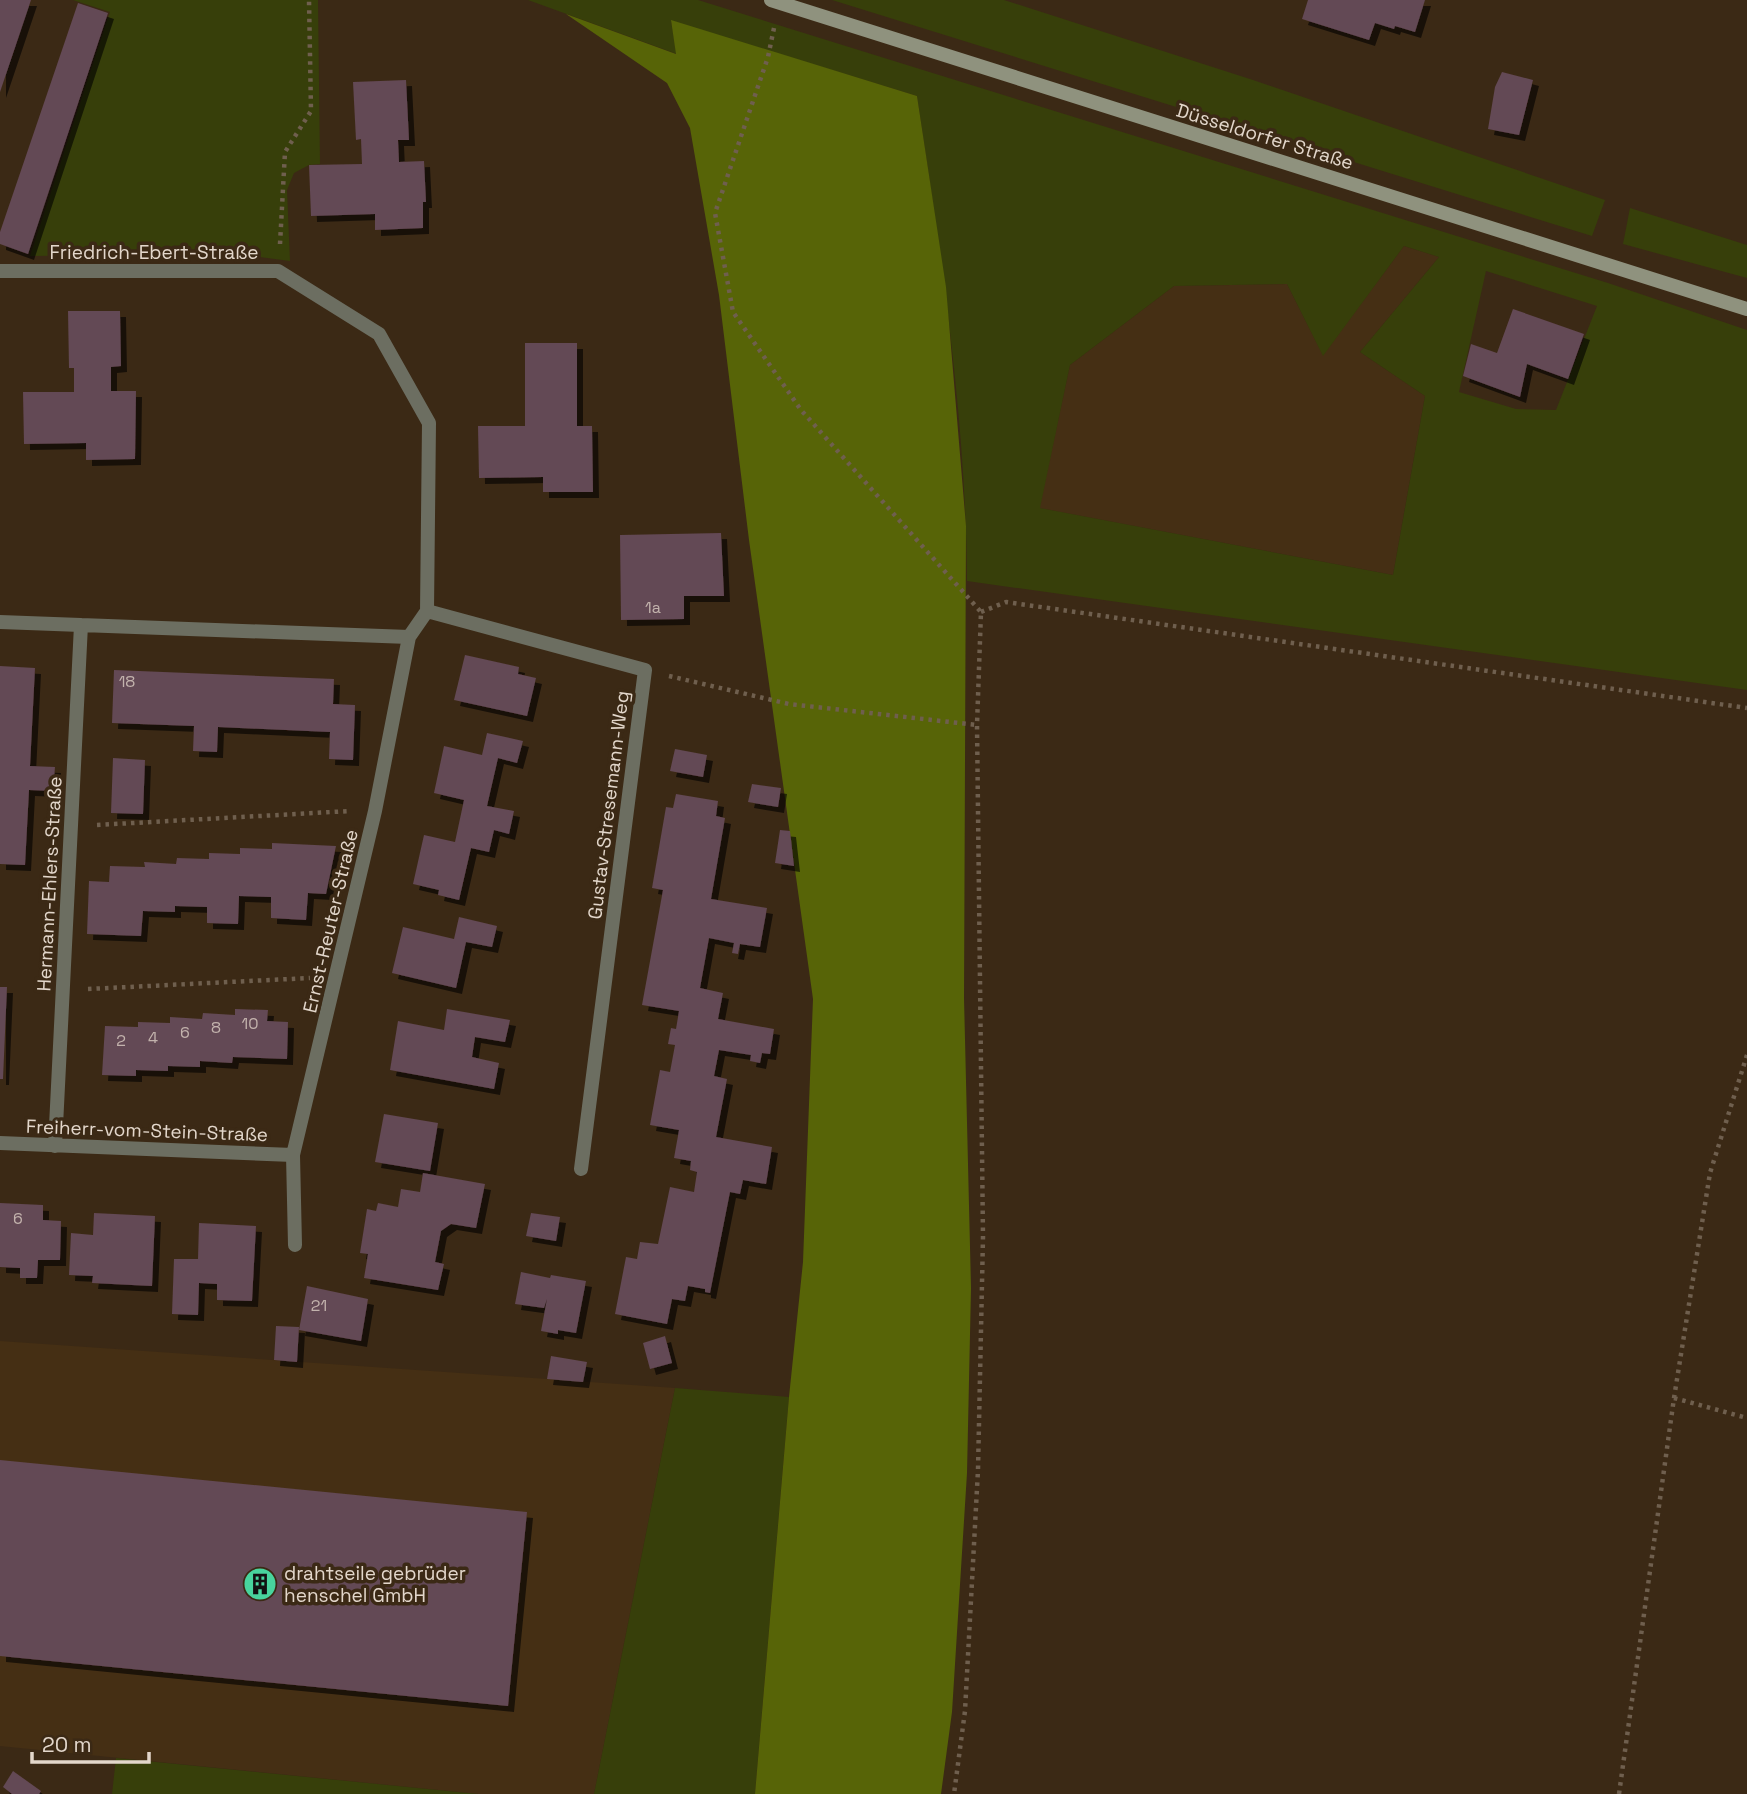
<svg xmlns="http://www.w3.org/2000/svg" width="1747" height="1794" font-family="'Space Grotesk',sans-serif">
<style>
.built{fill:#452f14}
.green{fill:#373f0a;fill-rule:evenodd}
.forest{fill:#576407}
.building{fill:#634854;filter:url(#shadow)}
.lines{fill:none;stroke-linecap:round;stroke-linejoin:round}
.path{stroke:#6f5f4e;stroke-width:4.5;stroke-dasharray:3.5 5;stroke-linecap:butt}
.street{stroke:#6c6e61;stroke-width:14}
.secondary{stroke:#8f927e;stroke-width:14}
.labels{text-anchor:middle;stroke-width:7;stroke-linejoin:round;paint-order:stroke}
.number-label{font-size:16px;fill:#c3b3ad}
.street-label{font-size:19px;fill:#e3d7cb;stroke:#3b2915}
.poi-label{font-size:19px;fill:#e3d7cb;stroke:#3b2915;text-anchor:start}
</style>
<defs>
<filter id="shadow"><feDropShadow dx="6" dy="6" stdDeviation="0" flood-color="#0009"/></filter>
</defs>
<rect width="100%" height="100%" fill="#3b2915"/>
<!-- built -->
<path class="built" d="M1404 246 1439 257 1360 352 1425 396 1393 575 1039 508 1070 365 1174 286 1287 284 1323 355Z
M0 1341 675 1388 594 1794H478L0 1746Z"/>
<!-- green -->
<path class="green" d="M73 0H318L320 164 309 165 294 173 287 190 290 261 238 254 30 256 110 12Z
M528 0H698L1608 283 1747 330V690L967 581C966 418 941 256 917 96L671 21 677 54ZM1404 246 1439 257 1360 352 1425 396 1393 575 1040 508 1070 365 1174 286 1287 284 1323 356ZM1486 271 1597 306 1556 410 1516 409 1459 392Z
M832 0H1004L1253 80 1605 200 1592 236Z
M1630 208 1747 245V278L1623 244Z
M675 1388 789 1397 755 1794H594Z
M116 1758 478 1794H112Z"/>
<!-- forest -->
<path class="forest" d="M566 14 676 54 671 20 917 96 946 287 966 526 964 998 971 1288 967 1473 952 1712 941 1794H755L789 1397 803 1262 813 999 749 540 719 295 690 128 667 83Z"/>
<!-- building -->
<path class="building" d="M0 0H31L0 92Z
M1308 0H1425L1415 32 1395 26 1394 29 1375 23 1369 40 1302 19Z
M78 3 108 13 28 254 0 244V232Z
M1502 72 1533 80 1519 135 1488 129 1495 87Z
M406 80 409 140H398L399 162 424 161 426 202H423V228L375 230V214L311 216 309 165 362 164 361 139 356 140 353 82Z
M1513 309 1584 334 1568 379 1527 364 1520 397 1463 376 1471 344 1497 353Z
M68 311H120L121 366 111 367V391H136L135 459 86 460V443L24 444 23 392H74V368H69Z
M525 343H577V426H592L593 492H543V477L479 478 478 426H525Z
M721 533 724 596H684V619L621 620 620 535Z
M465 655 519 667 518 674 536 678 527 716 454 700Z
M0 666 35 668 30 766 55 767 53 791 29 790 25 865 0 864Z
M114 670 334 679 333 704 355 705 353 760 329 759 330 732 218 727 217 752 193 751 194 726 112 723Z
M487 733 523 741 517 763 498 758 487 806 514 811 509 834 494 830 489 852 471 848 459 900 438 895 439 890 413 884 424 835 455 842 464 800 434 793 444 746 482 755Z
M675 749 707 755 703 777 670 771Z
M113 758 145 760 143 814 111 813Z
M752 784 781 788 778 807 748 802Z
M676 794 718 801 716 816 725 818 711 899 767 908 760 947 740 944 738 954 732 953 734 943 709 938 700 988 723 993 718 1019 774 1029 770 1054 762 1053 760 1063 750 1061 751 1055 719 1050 714 1076 727 1079 716 1137 772 1147 766 1184 743 1180 740 1194 730 1192 710 1293 705 1292V1289L688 1286 685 1301 672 1299 667 1324 615 1314 626 1257 637 1259 640 1242 658 1244 670 1187 694 1192 697 1172 690 1170 691 1161 674 1158 679 1130 650 1125 660 1070 670 1072 675 1045 668 1044 671 1028 676 1029 679 1011 642 1005 663 890 652 888 666 807 673 808Z
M780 830 790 831 794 866 775 863Z
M272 843 336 846 326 894 308 893 306 920 271 918V897L239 896 238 924 207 923V907L175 906V912L143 911 141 936 87 934 89 881 109 882 110 866 145 867 144 862 176 864 177 858 209 859V853L240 854V848L272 849Z
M459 917 497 926 492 947 466 942 456 988 392 973 403 927 454 939Z
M0 987H7L3 1079H0Z
M235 1009 268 1010 267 1021 288 1022 287 1059 233 1057 232 1063 200 1061V1067L168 1066V1071L136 1070V1076L102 1075 105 1026 138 1027V1022L170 1023V1017L202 1019 203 1013 235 1015Z
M447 1009 510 1020 505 1042 475 1037 472 1057 499 1063 494 1089 390 1070 398 1021 444 1030Z
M384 1114 438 1123 430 1171 375 1162Z
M423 1173 485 1184 476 1228 451 1224 441 1231 435 1262 444 1264 438 1290 364 1278 368 1254 360 1253 367 1209 376 1211 378 1203 398 1207 401 1189 420 1192Z
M0 1203 43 1205V1220L61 1221 60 1260H38L37 1278H20V1268L0 1267Z
M94 1213 155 1216 152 1286 92 1283 93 1276 69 1275 71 1233 93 1235Z
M531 1213 560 1217 556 1241 526 1236Z
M199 1223 256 1226 252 1301 217 1300V1284L199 1283 198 1315 172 1314 174 1259H198Z
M521 1272 550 1278 551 1275 586 1281 576 1333 558 1330V1334L541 1331 547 1299 544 1308 515 1304Z
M307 1286 368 1299 361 1341 299 1330Z
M276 1326 299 1327 297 1362 274 1360Z
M665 1336 672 1363 650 1369 643 1343Z
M551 1356 587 1362 583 1382 547 1379Z
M0 1460 527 1512 508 1706 0 1656Z
M13 1771 41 1791 39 1794H12L3 1787Z"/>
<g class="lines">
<!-- path -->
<path class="path" d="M774 28 768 57 715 213 733 312 801 410 981 612 977 725 983 1237 978 1470 965 1711 954 1794
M280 244 285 152 311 111 309 0
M981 612 1006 602 1747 708
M669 676 789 704 977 725
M97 825 350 811
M88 989 310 978
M1674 1398 1747 1418
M1619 1794 1674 1398 1710 1173 1747 1055"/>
<!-- street -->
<path class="street" d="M0 271H278L379 334 429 423 427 611
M427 611 645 670 581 1169
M0 622 409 637
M0 1143 293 1155
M55 1146 81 625
M295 1245 293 1155 375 811 409 637 427 611"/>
<!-- secondary -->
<path class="secondary" d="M771 0 1747 309"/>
</g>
<!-- icons -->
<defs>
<symbol id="building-disc" viewBox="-11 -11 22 22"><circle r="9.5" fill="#48d49d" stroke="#3b2915"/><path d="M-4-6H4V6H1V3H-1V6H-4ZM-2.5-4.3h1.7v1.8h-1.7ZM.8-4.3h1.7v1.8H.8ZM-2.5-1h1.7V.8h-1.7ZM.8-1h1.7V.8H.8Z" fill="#111"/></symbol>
</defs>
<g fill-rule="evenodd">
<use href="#building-disc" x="241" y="1565" width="38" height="38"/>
</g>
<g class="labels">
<!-- number labels -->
<g class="number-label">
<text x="653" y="613">1a</text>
<text x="127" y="687">18</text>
<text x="250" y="1029">10</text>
<text x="216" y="1033">8</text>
<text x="185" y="1038">6</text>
<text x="153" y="1043">4</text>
<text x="121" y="1046">2</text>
<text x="18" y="1224">6</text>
<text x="319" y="1311">21</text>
</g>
<!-- street labels -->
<g class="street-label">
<text transform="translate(1265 136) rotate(17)" y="7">Düsseldorfer Straße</text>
<text x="154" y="259">Friedrich-Ebert-Straße</text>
<text transform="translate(608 805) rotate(-83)" y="7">Gustav-Stresemann-Weg</text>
<text transform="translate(49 884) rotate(-87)" y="7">Hermann-Ehlers-Straße</text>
<text transform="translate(330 921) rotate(-77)" y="7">Ernst-Reuter-Straße</text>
<text transform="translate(147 1130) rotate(2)" y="7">Freiherr-vom-Stein-Straße</text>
</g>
<!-- poi labels -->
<g class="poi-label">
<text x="284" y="1580">drahtseile gebrüder<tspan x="284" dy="22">henschel GmbH</tspan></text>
</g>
</g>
<!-- scale -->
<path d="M32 1752v10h117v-10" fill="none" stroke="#e3d7cb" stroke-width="3.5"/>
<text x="42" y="1752" font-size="21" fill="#e3d7cb" stroke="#3b2915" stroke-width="5" paint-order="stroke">20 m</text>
</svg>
